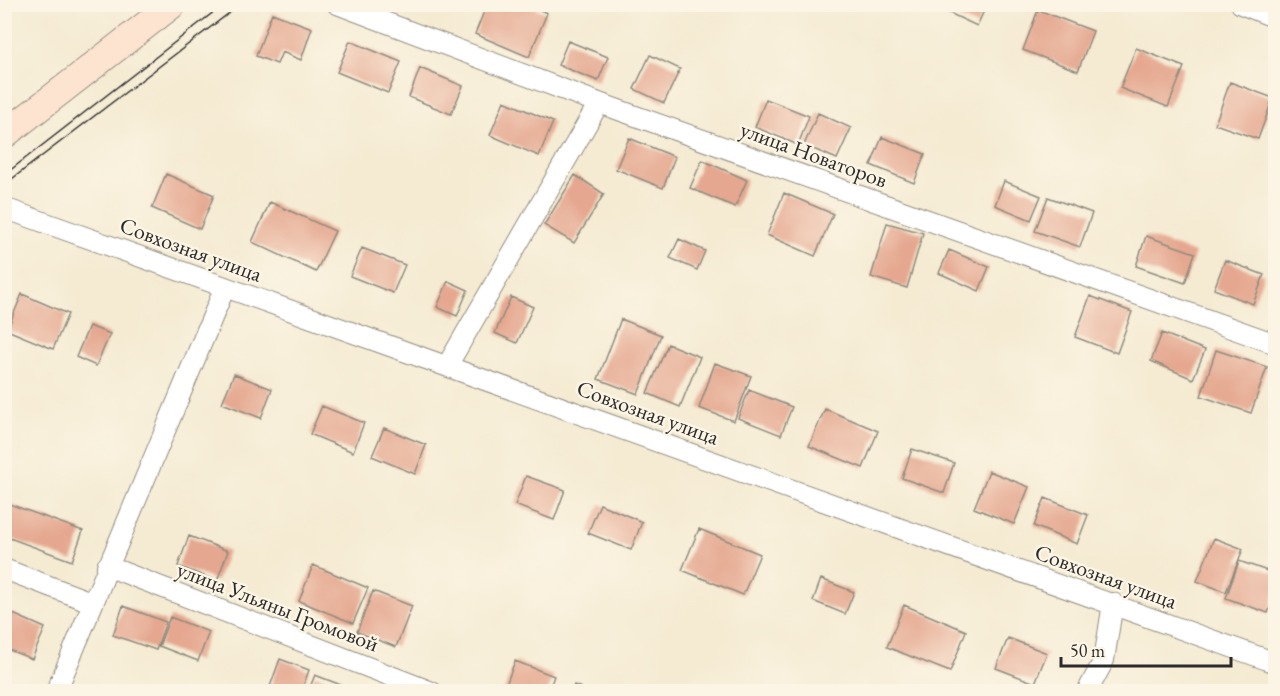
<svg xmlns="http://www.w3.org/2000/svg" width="1280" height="696" font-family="'EB Garamond',serif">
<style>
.building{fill:#e5a78f}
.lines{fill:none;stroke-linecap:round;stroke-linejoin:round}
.street-casing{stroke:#908b7f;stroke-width:22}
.secondary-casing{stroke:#908b7f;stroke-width:29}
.street{stroke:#fff;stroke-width:20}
.secondary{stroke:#fde4d1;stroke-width:27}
.tram{stroke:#2b2b2b;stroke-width:1.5}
.labels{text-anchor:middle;stroke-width:5;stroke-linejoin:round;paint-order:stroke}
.street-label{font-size:22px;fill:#2b2b2b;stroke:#fcf5e5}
</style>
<rect width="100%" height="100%" fill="#fcf5e5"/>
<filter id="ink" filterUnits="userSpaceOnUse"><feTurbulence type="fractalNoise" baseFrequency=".0167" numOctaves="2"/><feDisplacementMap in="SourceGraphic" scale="12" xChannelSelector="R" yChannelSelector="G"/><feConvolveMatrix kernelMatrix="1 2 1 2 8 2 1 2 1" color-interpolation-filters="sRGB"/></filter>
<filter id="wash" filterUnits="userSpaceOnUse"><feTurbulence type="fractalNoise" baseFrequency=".008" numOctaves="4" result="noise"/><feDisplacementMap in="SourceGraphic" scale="24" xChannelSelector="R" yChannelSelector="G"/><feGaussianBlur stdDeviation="1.35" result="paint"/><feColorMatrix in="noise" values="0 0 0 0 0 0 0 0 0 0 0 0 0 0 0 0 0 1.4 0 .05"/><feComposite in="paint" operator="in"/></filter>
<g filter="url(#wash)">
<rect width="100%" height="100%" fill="#f5ebd3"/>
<g id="blocks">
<!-- building -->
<path class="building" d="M487 4H526L547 13 529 57 475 34Z
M930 4H987L977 26Z
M1038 10 1093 31 1078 71 1023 50Z
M272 13 312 28 301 60 282 52 277 64 256 56Z
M350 41 401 62 388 93 337 72Z
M568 41 608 57 598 81 558 65Z
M1136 48 1184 67 1168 107 1120 88Z
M650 55 680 69 664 103 634 89Z
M420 68 463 86 451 114 409 97Z
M1230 82 1273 98 1258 139 1215 124Z
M766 99 809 116 798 145 755 127Z
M504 101 553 122 539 156 490 135Z
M818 113 851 128 837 159 804 145Z
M882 137 925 154 914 183 871 165Z
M629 138 675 157 663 188 616 169Z
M702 160 747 180 735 207 690 188Z
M166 174 214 195 200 229 152 208Z
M575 175 604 194 574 243 544 225Z
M1004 181 1041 196 1031 220 995 205Z
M784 193 833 214 815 256 767 235Z
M1048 197 1092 213 1080 247 1035 231Z
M270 202 335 231 316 272 252 242Z
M887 223 923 233 907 288 871 277Z
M1146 236 1195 253 1185 283 1136 266Z
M679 239 705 251 697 270 670 258Z
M362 248 405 265 393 293 350 276Z
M949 250 989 267 979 291 939 273Z
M1225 260 1264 275 1253 304 1214 289Z
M448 281 468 290 457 316 437 307Z
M22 294 68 314 53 349 7 330Z
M1090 296 1132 312 1117 353 1075 337Z
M511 297 533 307 517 343 495 333Z
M621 319 661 335 638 394 598 379Z
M89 326 110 334 96 366 76 357Z
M1162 333 1205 350 1193 379 1151 361Z
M668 344 700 357 680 407 647 393Z
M1216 350 1267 367 1251 413 1201 396Z
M715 363 751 376 734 421 699 408Z
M234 374 272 389 261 418 222 403Z
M749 390 792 407 781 435 738 418Z
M322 406 364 423 353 452 310 434Z
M825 409 878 431 863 468 809 446Z
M384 428 426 445 415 474 372 456Z
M912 449 954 463 944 493 902 478Z
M989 471 1029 487 1014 524 974 508Z
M526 476 565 490 554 520 515 505Z
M1045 498 1088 515 1077 544 1034 526Z
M4 502 83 531 72 561 4 536Z
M600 504 642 522 631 550 588 533Z
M699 529 760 554 743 595 682 570Z
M189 536 228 551 217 581 178 566Z
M1214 538 1243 549 1226 592 1197 581Z
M1239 561 1276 574V591L1268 613 1226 598Z
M313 565 368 588 353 623 299 601Z
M821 579 854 592 845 614 813 601Z
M373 591 412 606 396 647 357 632Z
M904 605 966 631 950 672 887 647Z
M123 606 166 622 156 650 113 635Z
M4 610 45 628 32 659 4 648Z
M170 617 209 632 198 661 159 646Z
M1008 638 1047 653 1035 683 996 668Z
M280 659 309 670 301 692H268Z
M515 661 554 676 548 692 504 690Z
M315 675 354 690 353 692H308Z
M574 685 589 691V692H571Z"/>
</g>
</g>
<g filter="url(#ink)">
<use href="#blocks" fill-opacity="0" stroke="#908b7f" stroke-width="1.5"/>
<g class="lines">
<defs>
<path id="street" d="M337 4 599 103 1276 344
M1241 4 1276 18
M4 208 1276 663
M447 366 599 103
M107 566 432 692
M4 569 91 602
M56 692 225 287
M1087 692 1104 660 1113 603"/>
<path id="secondary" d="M4 135 173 4"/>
</defs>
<!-- street casing -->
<use href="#street" class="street-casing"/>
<!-- secondary casing -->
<use href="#secondary" class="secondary-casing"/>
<!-- street -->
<use href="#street" class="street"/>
<!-- secondary -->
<use href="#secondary" class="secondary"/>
<!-- tram -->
<path class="tram" d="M4 175 224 4
M4 185 241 4"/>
</g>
</g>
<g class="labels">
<!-- street labels -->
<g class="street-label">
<text transform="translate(814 154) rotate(20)" y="8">улица Новаторов</text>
<text transform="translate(191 249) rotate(20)" y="8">Совхозная улица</text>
<text transform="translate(648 412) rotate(20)" y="8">Совхозная улица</text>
<text transform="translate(1106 576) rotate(20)" y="8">Совхозная улица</text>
<text transform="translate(278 606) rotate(21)" y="8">улица Ульяны Громовой</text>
</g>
</g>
<!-- margin -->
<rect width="1280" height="696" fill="none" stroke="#fcf5e5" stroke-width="24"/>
<!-- scale -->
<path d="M1061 657v9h170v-9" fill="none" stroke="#2b2b2b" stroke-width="3"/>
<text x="1070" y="657" font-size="18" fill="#2b2b2b" stroke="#fcf5e5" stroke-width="4.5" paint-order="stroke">50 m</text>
</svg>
